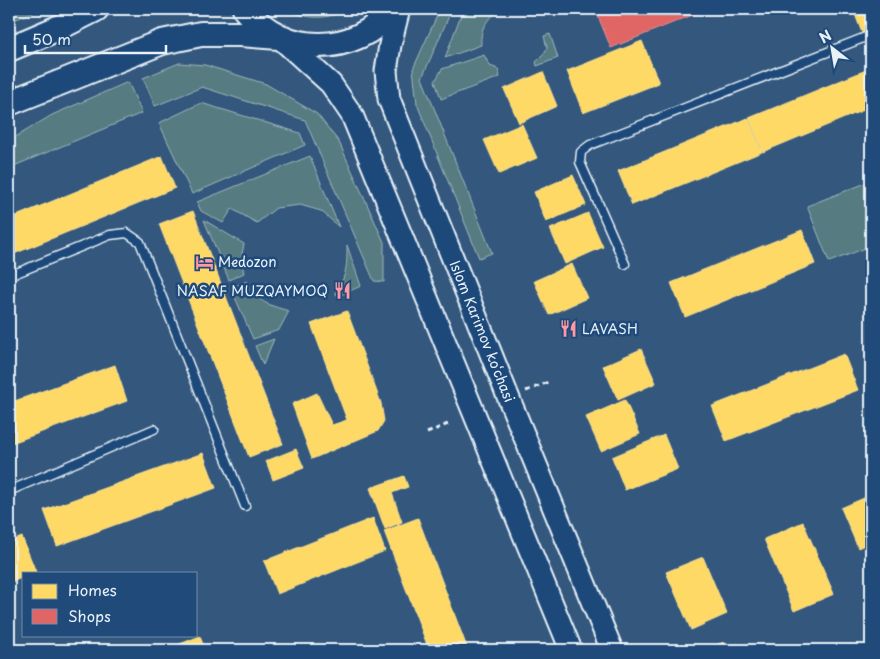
<svg xmlns="http://www.w3.org/2000/svg" width="880" height="659" font-family="'Playpen Sans',sans-serif">
<style>
.green{fill:#577c81;stroke:#a0b6bc}
.homes{fill:#ffd966;stroke:#f8e092}
.shops{fill:#e06666;stroke:#e29092}
.lines{fill:none;stroke-linecap:round;stroke-linejoin:round}
.lane-casing{stroke:#e8f1f8;stroke-width:11}
.secondary-casing{stroke:#e8f1f8;stroke-width:25}
.primary-casing{stroke:#e8f1f8;stroke-width:28}
.path{stroke:#e8f1f8;stroke-width:3;stroke-dasharray:5 4;stroke-linecap:butt}
.lane{stroke:#1f4a7a;stroke-width:8}
.secondary{stroke:#1f4a7a;stroke-width:21}
.primary{stroke:#1f4a7a;stroke-width:24}
.labels{text-anchor:middle;stroke-width:5;stroke-linejoin:round;paint-order:stroke}
.poi-label{font-size:14px;fill:#e8f1f8;stroke:#1f4a7a;text-anchor:start}
.street-label{font-size:14px;fill:#e8f1f8;stroke:#1f4a7a}
</style>
<rect width="100%" height="100%" fill="#33577d"/>
<filter id="ink" filterUnits="userSpaceOnUse"><feTurbulence type="fractalNoise" baseFrequency=".02" numOctaves="2"/><feDisplacementMap in="SourceGraphic" scale="10" xChannelSelector="R" yChannelSelector="G"/><feConvolveMatrix kernelMatrix="1 2 1 2 8 2 1 2 1" color-interpolation-filters="sRGB"/></filter>
<g filter="url(#ink)">
<!-- green -->
<path class="green" d="M9 9H41L9 22Z
M283 9H351C324 20 311 20 283 9Z
M440 9H452L422 78 492 253 479 258 417 104 413 69Z
M463 9H497L498 12C485 20 480 30 481 45L445 58Z
M550 34 558 58 537 66 536 62 543 55 547 48 544 36Z
M484 55 490 66 498 69 500 77 441 99 435 81 442 69Z
M179 63 205 65 266 84 317 114 339 142 384 242V282L374 281 305 120 202 87 155 106 143 78Z
M128 82 142 113 9 168V141L52 115Z
M201 103 300 133 305 145 192 194 159 123Z
M310 156 339 227 321 211 300 205 276 208 257 223 232 209 223 223 201 211 197 202Z
M871 181V246L829 262 807 206Z
M204 220 244 244 241 259 244 273 229 280Z
M347 245 361 286 338 296 335 293C347 276 347 265 347 245Z
M247 281C259 303 265 304 289 311L279 330 253 339 231 288Z
M274 339 263 365 255 346Z"/>
<!-- homes -->
<path class="homes" d="M853 9H871V29L862 33Z
M642 41 659 83 583 113 567 71Z
M871 68V107L763 152 749 118Z
M543 72 557 106 519 123 504 89Z
M748 118 762 152 632 205 618 171Z
M522 124 537 158 499 174 484 140Z
M162 156 175 188 9 256V219Z
M573 175 586 205 546 222 534 192Z
M193 211 283 444 249 457 159 224Z
M588 213 603 247 565 264 550 229Z
M802 230 815 264 685 317 671 283Z
M572 264 587 298 549 315 534 281Z
M347 311 381 403 384 421 378 431 312 459 292 404 317 393 332 425 347 420 311 324Z
M641 349 656 383 618 400 603 366Z
M844 354 858 390 726 441 712 406Z
M115 365 127 401 9 444V403Z
M625 400 640 434 601 451 586 417Z
M664 435 678 469 625 490 612 457Z
M296 449 304 468 273 480 266 461Z
M203 453 216 488 57 546 44 510Z
M404 476 408 487 392 493 402 522 385 529 370 488Z
M871 495V542L858 548 841 508Z
M373 518 385 551 277 594 264 561Z
M418 518 468 650H429L384 531Z
M803 522 834 594 794 611 764 539Z
M22 537 36 572 24 573V577L9 583V542Z
M703 557 727 614 691 630 666 572Z
M200 636 205 650H165Z
M724 642 727 650H703Z"/>
<!-- shops -->
<path class="shops" d="M595 9H707L611 48Z"/>
<g class="lines">
<defs>
<path id="lane" d="M625 264 580 162 581 152 590 145 871 35
M9 276 110 235 127 233 140 242 245 506
M9 491 154 429"/>
<g id="secondary">
<path id="s1" d="M399 9 390 45 386 71 389 99 509 399 612 650"/>
<path d="M279 37 331 84 352 115 571 650"/>
</g>
<path id="primary" d="M245 9C283 57 355 57 393 9
M9 49 56 29 96 9
M9 103 162 42 201 34H240L279 37"/>
</defs>
<!-- lane casing -->
<use href="#lane" class="lane-casing"/>
<!-- secondary casing -->
<use href="#secondary" class="secondary-casing"/>
<!-- primary casing -->
<use href="#primary" class="primary-casing"/>
<!-- path -->
<path class="path" d="M526 391 551 381
M427 433 448 424"/>
<!-- lane -->
<use href="#lane" class="lane"/>
<!-- secondary -->
<use href="#secondary" class="secondary"/>
<!-- primary -->
<use href="#primary" class="primary"/>
</g>
</g>
<!-- icons -->
<defs>
<symbol id="hotel-bare" viewBox="-9 -9 18 18"><path d="M-6-4.5h1.5V1H6V5H4.5V3h-9V5H-6ZM-4 0a1.8 1.8 0 1 1 3.6 0ZM.5 0V-2.5h3Q6-2.5 6 0Z" fill="#ff9aa2" stroke="#1f4a7a" stroke-width="2.5" paint-order="stroke"/></symbol>
<symbol id="restaurant-bare" viewBox="-9 -9 18 18"><path d="M-5-6h1v4h1v-4h1v4h1v-4h1v5L-1.5 .5V6h-2V.5L-5-1ZM5-6V6H3V1.5H1.5Q1.5-4 5-6Z" fill="#ff9aa2" stroke="#1f4a7a" stroke-width="2.5" paint-order="stroke"/></symbol>
</defs>
<g fill-rule="evenodd">
<use href="#hotel-bare" x="192" y="250" width="25" height="25"/>
<use href="#restaurant-bare" x="330" y="278" width="25" height="25"/>
<use href="#restaurant-bare" x="556" y="316" width="25" height="25"/>
</g>
<g class="labels">
<!-- poi labels -->
<g class="poi-label">
<text x="218" y="267">Medozon</text>
<text x="328" y="296" text-anchor="end">NASAF MUZQAYMOQ</text>
<text x="582" y="334">LAVASH</text>
</g>
<!-- street labels -->
<g class="street-label">
<text dy="5" stroke="none"><textPath href="#s1" startOffset="342">Islom Karimov ko‘chasi</textPath></text>
</g>
</g>
<!-- margin -->
<rect width="880" height="659" fill="none" stroke="#1f4a7a" stroke-width="30"/>
<rect x="15" y="15" width="850" height="629" fill="none" stroke="#e8f1f8" stroke-width="2" filter="url(#ink)"/>
<!-- legend -->
<rect x="22" y="572" width="175" height="65" fill="#1f4a7a" stroke="#6f8dac"/>
<rect x="32" y="584" width="25" height="15" fill="#ffd966" stroke="#6f8dac"/>
<text x="68" y="596" font-size="15" fill="#e8f1f8">Homes</text>
<rect x="32" y="609" width="25" height="15" fill="#e06666" stroke="#6f8dac"/>
<text x="68" y="622" font-size="15" fill="#e8f1f8">Shops</text>
<!-- north arrow -->
<g transform="translate(832 48) rotate(329)" stroke="#1f4a7a" stroke-width="4" paint-order="stroke">
<path d="M0-4L9 19L0 12L-9 19Z" fill="#e8f1f8"/>
<text y="-8" font-size="14" font-weight="bold" text-anchor="middle" fill="#e8f1f8">N</text>
</g>
<!-- scale -->
<path d="M25 45v8h141v-8" fill="none" stroke="#e8f1f8" stroke-width="2.5"/>
<text x="32" y="45" font-size="15" fill="#e8f1f8" stroke="#1f4a7a" stroke-width="4" paint-order="stroke">50 m</text>
</svg>
